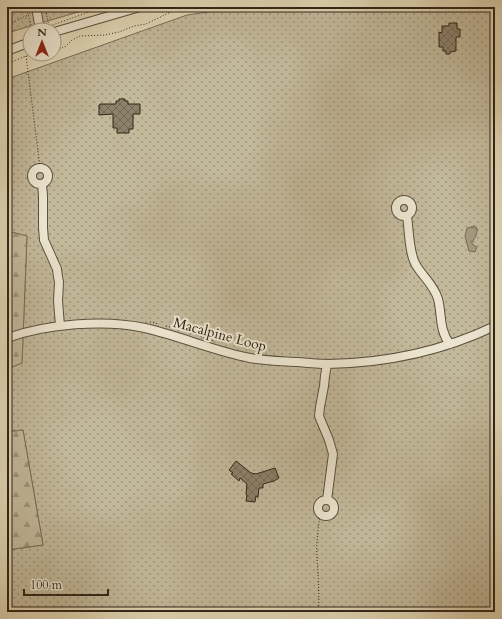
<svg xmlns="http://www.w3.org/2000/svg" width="502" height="619" font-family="Cardo,serif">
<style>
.grass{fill:url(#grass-dots);stroke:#796e59}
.forest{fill:url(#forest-firs);stroke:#796e59}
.water{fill:url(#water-ripples);stroke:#766b56}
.building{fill:url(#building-cross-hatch);stroke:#302518}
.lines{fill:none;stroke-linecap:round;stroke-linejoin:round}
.minor-casing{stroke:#5c513f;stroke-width:10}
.path{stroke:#302518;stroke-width:1;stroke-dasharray:1 2;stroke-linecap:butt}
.minor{stroke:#ebe4cf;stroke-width:8}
.labels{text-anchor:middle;stroke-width:4;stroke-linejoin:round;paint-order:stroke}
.street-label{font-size:14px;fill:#302518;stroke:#ebe4cf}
</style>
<defs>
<pattern id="grass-dots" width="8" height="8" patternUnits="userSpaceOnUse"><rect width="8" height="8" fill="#c2b89a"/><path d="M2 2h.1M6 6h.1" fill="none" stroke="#9e957d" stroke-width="1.8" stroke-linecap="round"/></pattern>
<pattern id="forest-firs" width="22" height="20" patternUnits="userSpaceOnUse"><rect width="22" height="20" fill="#c2b89a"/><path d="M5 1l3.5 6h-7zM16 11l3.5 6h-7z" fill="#9e957d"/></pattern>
<pattern id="water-ripples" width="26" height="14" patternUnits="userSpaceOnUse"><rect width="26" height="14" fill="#a49a80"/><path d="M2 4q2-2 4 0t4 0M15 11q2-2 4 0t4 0" fill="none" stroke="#867d68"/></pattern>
<pattern id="building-cross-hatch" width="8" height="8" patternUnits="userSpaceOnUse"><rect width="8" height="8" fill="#8c816a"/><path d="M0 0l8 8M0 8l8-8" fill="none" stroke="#736956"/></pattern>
</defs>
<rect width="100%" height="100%" fill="#e0d6b5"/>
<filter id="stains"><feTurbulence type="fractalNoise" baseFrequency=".005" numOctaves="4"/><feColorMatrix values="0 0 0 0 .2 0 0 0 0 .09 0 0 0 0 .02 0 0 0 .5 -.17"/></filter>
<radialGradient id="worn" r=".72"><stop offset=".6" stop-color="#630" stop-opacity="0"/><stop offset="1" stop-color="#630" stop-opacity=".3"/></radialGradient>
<!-- grass -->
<path class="grass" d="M7 7H95L7 33Z
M242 7H495V612H7V550L43 545 23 430 7 432V369L22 363 27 236 7 231V79L187 15Z"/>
<!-- forest -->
<path class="forest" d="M7 231 27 236 22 363 7 369Z
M23 430 43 545 7 550V432Z"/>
<!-- water -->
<path class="water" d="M475 226 477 228C477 236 476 236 472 242V244L477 247 475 252 469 251 465 236 467 228Z"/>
<!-- building -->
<path class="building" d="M449 23H457V29H460V37H456V51L450 52V54H446V51H443V47H439V32L442 33V26H449Z
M119 99H125V101H128V104H140V114H133V129H129V133H117V128H113V114L99 115V105H100V104H116V101H119Z
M236 461 251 473 256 474 275 468 279 478 274 481 263 484V488H259L258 497 256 496 255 502 246 501 247 495 246 494 247 484 240 478 239 481 231 474 233 473 229 470Z"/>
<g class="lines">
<defs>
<path id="minor" d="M36 7 40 30
M54 32 140 7
M7 51 30 42
M32 176a8 8 0 1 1 16 0a8 8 0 1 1-16 0Z
M42 184 43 196V228L44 240 57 269 58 277 59 282 58 301 60 326
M396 208a8 8 0 1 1 16 0a8 8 0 1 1-16 0Z
M407 216C409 229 409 254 416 265 423 277 434 285 438 299 442 314 439 331 450 344
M7 338C46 324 104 319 145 328 180 336 214 351 250 358 266 361 281 361 298 362 308 363 318 364 328 364 385 363 443 351 495 326
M318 508a8 8 0 1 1 16 0a8 8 0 1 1-16 0Z
M327 500 333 454 329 440 319 416 320 407 324 386 325 376 327 364"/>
</defs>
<!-- minor casing -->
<use href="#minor" class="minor-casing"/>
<!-- path -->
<path class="path" d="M25 7 28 14 32 30
M45 7 49 26
M7 25 28 15
M47 27 103 7
M54 52 66 46 72 40 80 36 105 35 119 32 134 26 146 24 177 9 189 7
M26 56 40 167
M7 64 26 56 48 54
M150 322 159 324
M166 326 189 332 214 341
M318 612C320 594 318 577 317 559 316 544 318 530 320 515"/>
<!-- minor -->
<use href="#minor" class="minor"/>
</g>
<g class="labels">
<!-- street labels -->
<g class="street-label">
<text transform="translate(220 334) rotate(15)" y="5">Macalpine Loop</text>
</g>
</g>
<!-- margin -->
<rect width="502" height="619" fill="none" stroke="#e0d6b5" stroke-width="24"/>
<rect x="8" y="8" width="486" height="603" fill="none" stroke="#302518" stroke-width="2"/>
<rect x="12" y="12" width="478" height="595" fill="none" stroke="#302518"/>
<!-- north arrow -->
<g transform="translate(42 42)"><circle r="19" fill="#ebe4cf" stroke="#a09886"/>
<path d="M0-3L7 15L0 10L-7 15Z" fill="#8f2418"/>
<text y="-6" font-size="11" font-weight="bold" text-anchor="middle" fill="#302518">N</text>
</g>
<!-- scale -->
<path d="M24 589v6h84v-6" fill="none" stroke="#302518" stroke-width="2"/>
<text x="30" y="589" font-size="12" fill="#302518" stroke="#ebe4cf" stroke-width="3" paint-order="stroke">100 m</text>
<rect width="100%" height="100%" filter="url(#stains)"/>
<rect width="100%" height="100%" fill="url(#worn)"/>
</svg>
